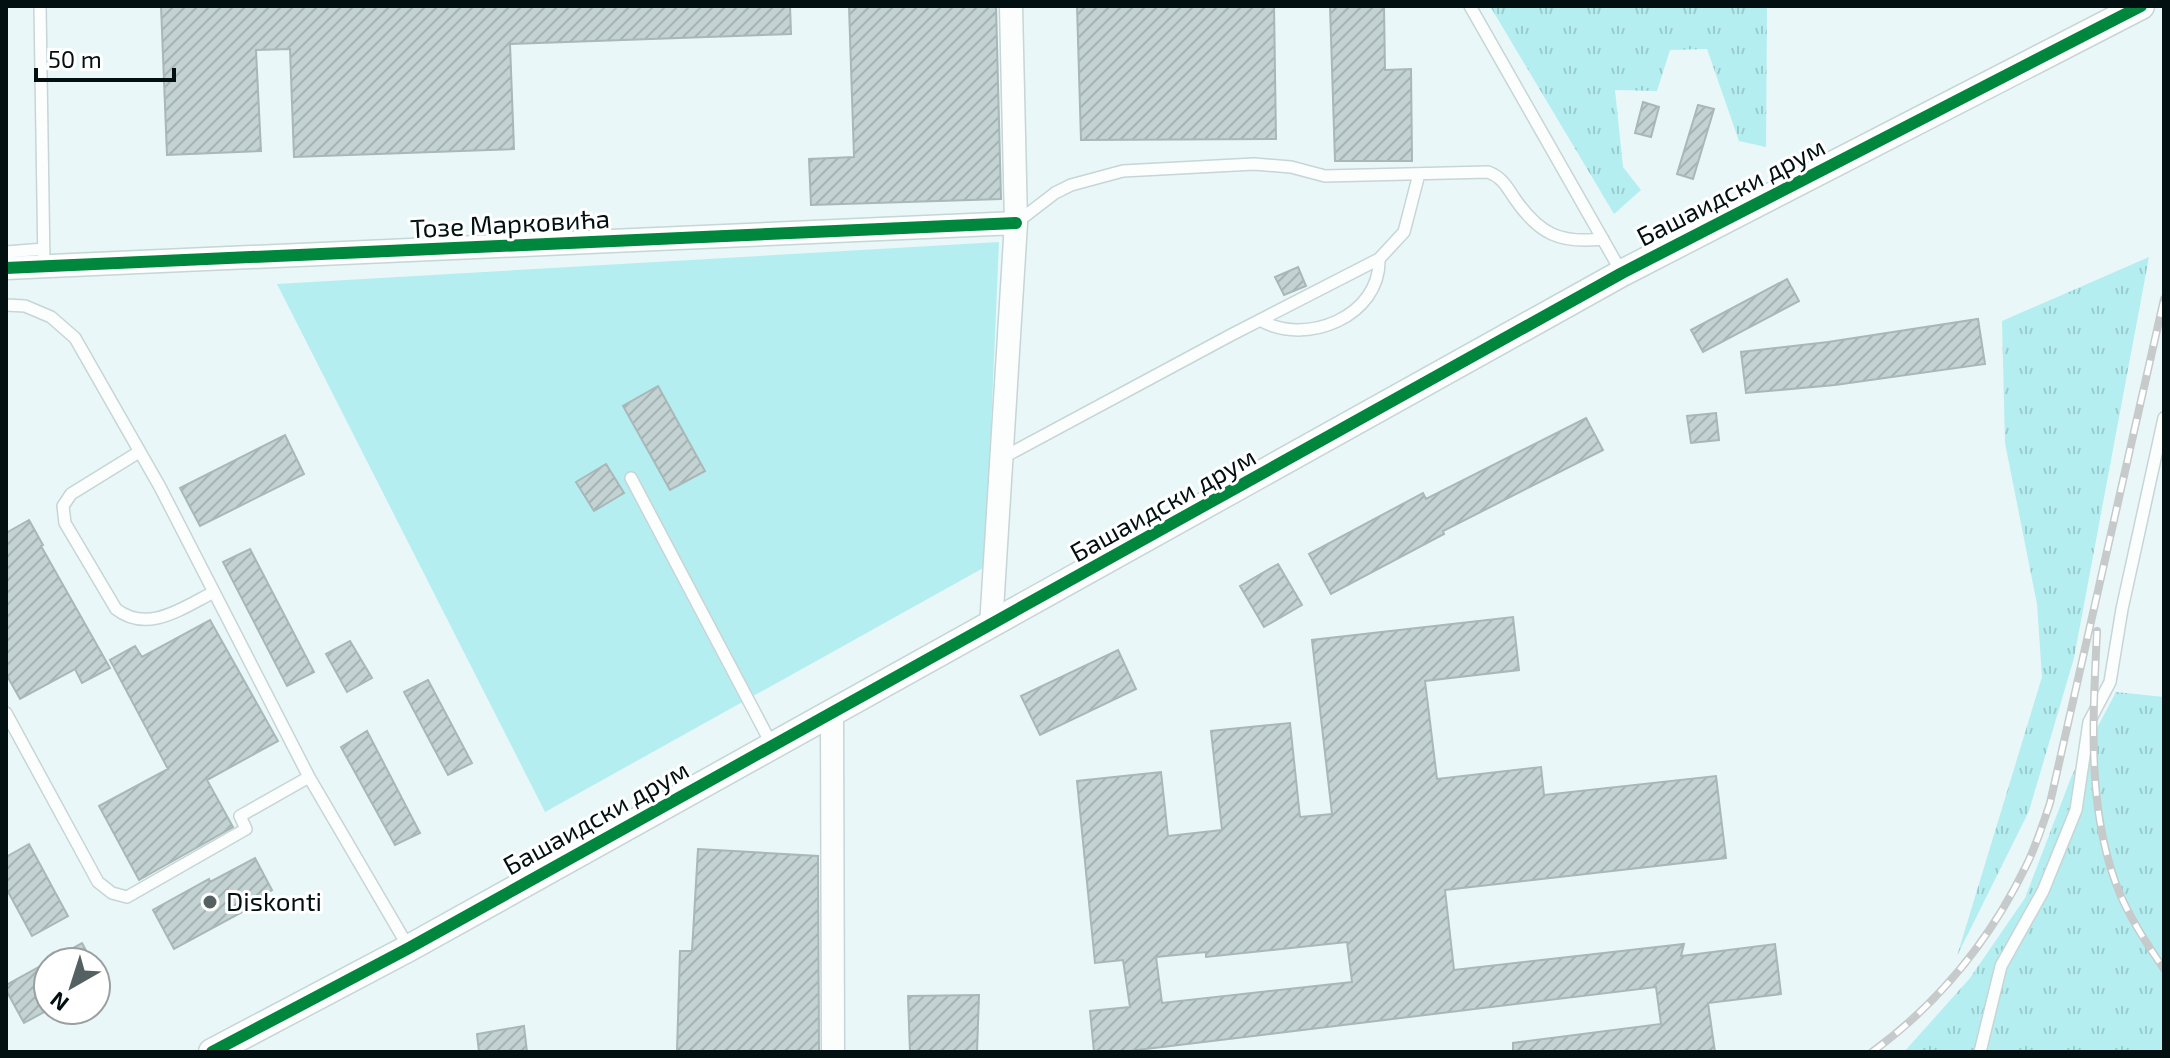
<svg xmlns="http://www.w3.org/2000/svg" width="2170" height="1058" font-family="'Exo 2',sans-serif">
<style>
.grass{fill:url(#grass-tufts)}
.park{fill:#b5eef0}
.building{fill:url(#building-hatch);stroke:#a9b7b7;stroke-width:2;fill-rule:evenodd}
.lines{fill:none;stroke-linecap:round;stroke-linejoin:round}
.service-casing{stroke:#c6d5d5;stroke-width:14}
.minor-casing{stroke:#c6d5d5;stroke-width:25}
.tertiary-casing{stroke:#c6d5d5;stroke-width:29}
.service{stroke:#fcfefe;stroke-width:11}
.minor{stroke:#fcfefe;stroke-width:22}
.tertiary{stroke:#fcfefe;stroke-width:26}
.rail-casing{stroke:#c6caca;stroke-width:8}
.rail{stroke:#fff;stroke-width:5;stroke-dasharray:15;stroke-linecap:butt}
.cycleway-casing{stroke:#fff;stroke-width:17}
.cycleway{stroke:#00873e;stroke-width:12}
.poi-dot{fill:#536162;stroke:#fff;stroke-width:3}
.labels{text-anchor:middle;stroke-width:6;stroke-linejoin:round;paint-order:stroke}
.street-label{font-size:26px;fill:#021011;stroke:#fff}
.poi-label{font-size:26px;fill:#021011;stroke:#fff;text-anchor:start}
</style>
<defs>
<pattern id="grass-tufts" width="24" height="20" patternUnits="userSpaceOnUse" patternTransform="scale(2)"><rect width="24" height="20" fill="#b5eef0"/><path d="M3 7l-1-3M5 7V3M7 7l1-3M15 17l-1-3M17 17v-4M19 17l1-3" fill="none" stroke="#9acbcd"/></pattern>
<pattern id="building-hatch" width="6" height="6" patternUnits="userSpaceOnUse" patternTransform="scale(2)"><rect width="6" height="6" fill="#c3d2d2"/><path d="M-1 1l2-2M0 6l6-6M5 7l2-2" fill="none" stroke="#a6b3b3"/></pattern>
</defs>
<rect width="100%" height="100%" fill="#e9f7f8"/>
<!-- grass -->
<path class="grass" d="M1490 6H1767L1766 147 1739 141 1707 49 1670 50 1657 91 1615 90 1623 167 1641 190 1614 214Z
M2149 257 2074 658 2029 811 1957 956 2042 677 2037 604 2005 443 2002 321Z
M2116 692 2164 697V1052H1904L1970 978 2025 898 2072 775Z"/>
<!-- park -->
<path class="park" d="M999 242 985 567 545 812 277 284Z"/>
<!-- building -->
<path class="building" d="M161 6H790L791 34 510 44 514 149 294 157 290 49 256 50 261 151 167 155Z
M849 6H996L1001 199 811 205 809 159 854 157Z
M1077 6H1274L1276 139 1081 140Z
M1330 6H1384L1385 70 1411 69 1412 161H1335Z
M1643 102 1659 107 1651 137 1635 133Z
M1698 105 1714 109 1693 179 1677 174Z
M1298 267 1306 286 1284 295 1275 277Z
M1787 279 1799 301 1703 352 1691 330Z
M1978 319 1985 364 1835 385 1746 393 1741 352 1828 342Z
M658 386 705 471 670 490 623 406Z
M1716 413 1719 440 1691 443 1687 416Z
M1586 418 1603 450 1443 531 1444 534 1331 594 1309 554 1423 493 1426 499Z
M285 435 304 474 200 526 180 488Z
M606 464 624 493 594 511 576 482Z
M29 520 43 545 41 546 110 668 82 683 75 669 20 699 6 674V533Z
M250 549 314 672 287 686 223 562Z
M1278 564 1302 605 1264 627 1240 586Z
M1513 617 1519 670 1425 681 1437 779 1541 767 1544 795 1716 776 1726 858 1445 890 1454 970 1684 944 1681 956 1775 944 1781 994 1708 1003 1715 1052H1513V1043L1661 1024 1656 987 1121 1052H1094L1090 1011 1130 1007 1123 960 1095 963 1077 781 1161 772 1168 836 1222 830 1211 731 1290 723 1300 817 1332 814 1312 640ZM1347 942 1352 982 1162 1003 1156 957 1206 952V957Z
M210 620 278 741 207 780 233 827 139 880 99 806 168 769 110 660 135 646 142 657Z
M350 641 372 678 347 692 326 654Z
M1118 650 1136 689 1040 735 1021 696Z
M428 680 472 763 448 775 404 692Z
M367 731 420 833 395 845 341 747Z
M29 844 68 916 32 936 6 888V857Z
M698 849 818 856 819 1052H677L680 951H692Z
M255 858 272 890 242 906 244 911 174 949 153 910 209 879 210 882Z
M82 943 92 962H48V1010L24 1023 6 990V985Z
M979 995 977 1052H910L908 996Z
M524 1026 527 1052H479L477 1034Z"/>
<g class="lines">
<defs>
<path id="service" d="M40 6 44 266
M1470 6 1622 273
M1016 223 1055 193 1071 185 1123 171 1254 164 1291 167 1325 176 1488 172C1502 177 1507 187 1515 199 1539 234 1560 244 1603 239
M6 252 44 249
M6 305 25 306 51 317 75 338 160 487 309 777 409 948
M1260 320C1306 347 1381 316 1379 259
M139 452 71 494 63 506 65 523 116 609C148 634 182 608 214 592
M1002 458 1231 335 1379 259 1404 232 1419 174
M631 478 772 745
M6 713 98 882 112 893 127 897 246 829 240 816 309 777
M1980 1052 2001 966 2043 891 2076 810 2089 722 2110 682 2122 609 2164 418"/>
<path id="minor" d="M6 268 1016 223
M991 626 1016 223 1011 6
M832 711 833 1052"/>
<path id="tertiary" d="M212 1052 409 948 1622 273 2141 6"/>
</defs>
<!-- service casing -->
<use href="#service" class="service-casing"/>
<!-- minor casing -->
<use href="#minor" class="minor-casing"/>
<!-- tertiary casing -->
<use href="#tertiary" class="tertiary-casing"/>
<!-- service -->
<use href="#service" class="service"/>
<!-- minor -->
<use href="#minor" class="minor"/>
<!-- tertiary -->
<use href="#tertiary" class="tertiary"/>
<defs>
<path id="rail" d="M2097 631C2093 718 2086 812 2120 894 2131 920 2148 946 2164 969
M1872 1052C1939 1003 1990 940 2026 866 2036 846 2043 824 2050 803L2164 299"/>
</defs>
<!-- rail casing -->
<use href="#rail" class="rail-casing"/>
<!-- rail -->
<use href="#rail" class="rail"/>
<defs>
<path id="cycleway" d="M6 268 1016 223
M212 1052 409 948 1622 273 2141 6"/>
</defs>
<!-- cycleway casing -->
<use href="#cycleway" class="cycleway-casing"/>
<!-- cycleway -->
<use href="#cycleway" class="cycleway"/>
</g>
<!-- markers -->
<circle class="poi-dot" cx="210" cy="902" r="8"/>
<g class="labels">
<!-- street labels -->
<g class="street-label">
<text transform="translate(1731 192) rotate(-27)" y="9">Башаидски друм</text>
<text transform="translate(510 224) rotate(-3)" y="9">Тозе Марковића</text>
<text transform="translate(1163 505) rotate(-29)" y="9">Башаидски друм</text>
<text transform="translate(596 818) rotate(-29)" y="9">Башаидски друм</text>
</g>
<!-- poi labels -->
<g class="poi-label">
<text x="226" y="911">Diskonti</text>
</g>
</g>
<!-- border -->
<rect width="2170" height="1058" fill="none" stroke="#021011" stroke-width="16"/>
<!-- north arrow -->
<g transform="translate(72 986) rotate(219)"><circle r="38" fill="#ffffff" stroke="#9a9fa0" stroke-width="2"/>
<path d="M0-6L14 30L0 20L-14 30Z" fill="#536162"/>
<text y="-12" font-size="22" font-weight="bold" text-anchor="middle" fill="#021011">N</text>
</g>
<!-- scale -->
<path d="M36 68v12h138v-12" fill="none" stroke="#021011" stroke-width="4"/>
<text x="48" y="68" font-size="24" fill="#021011" stroke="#ffffff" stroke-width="6" paint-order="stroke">50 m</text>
</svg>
